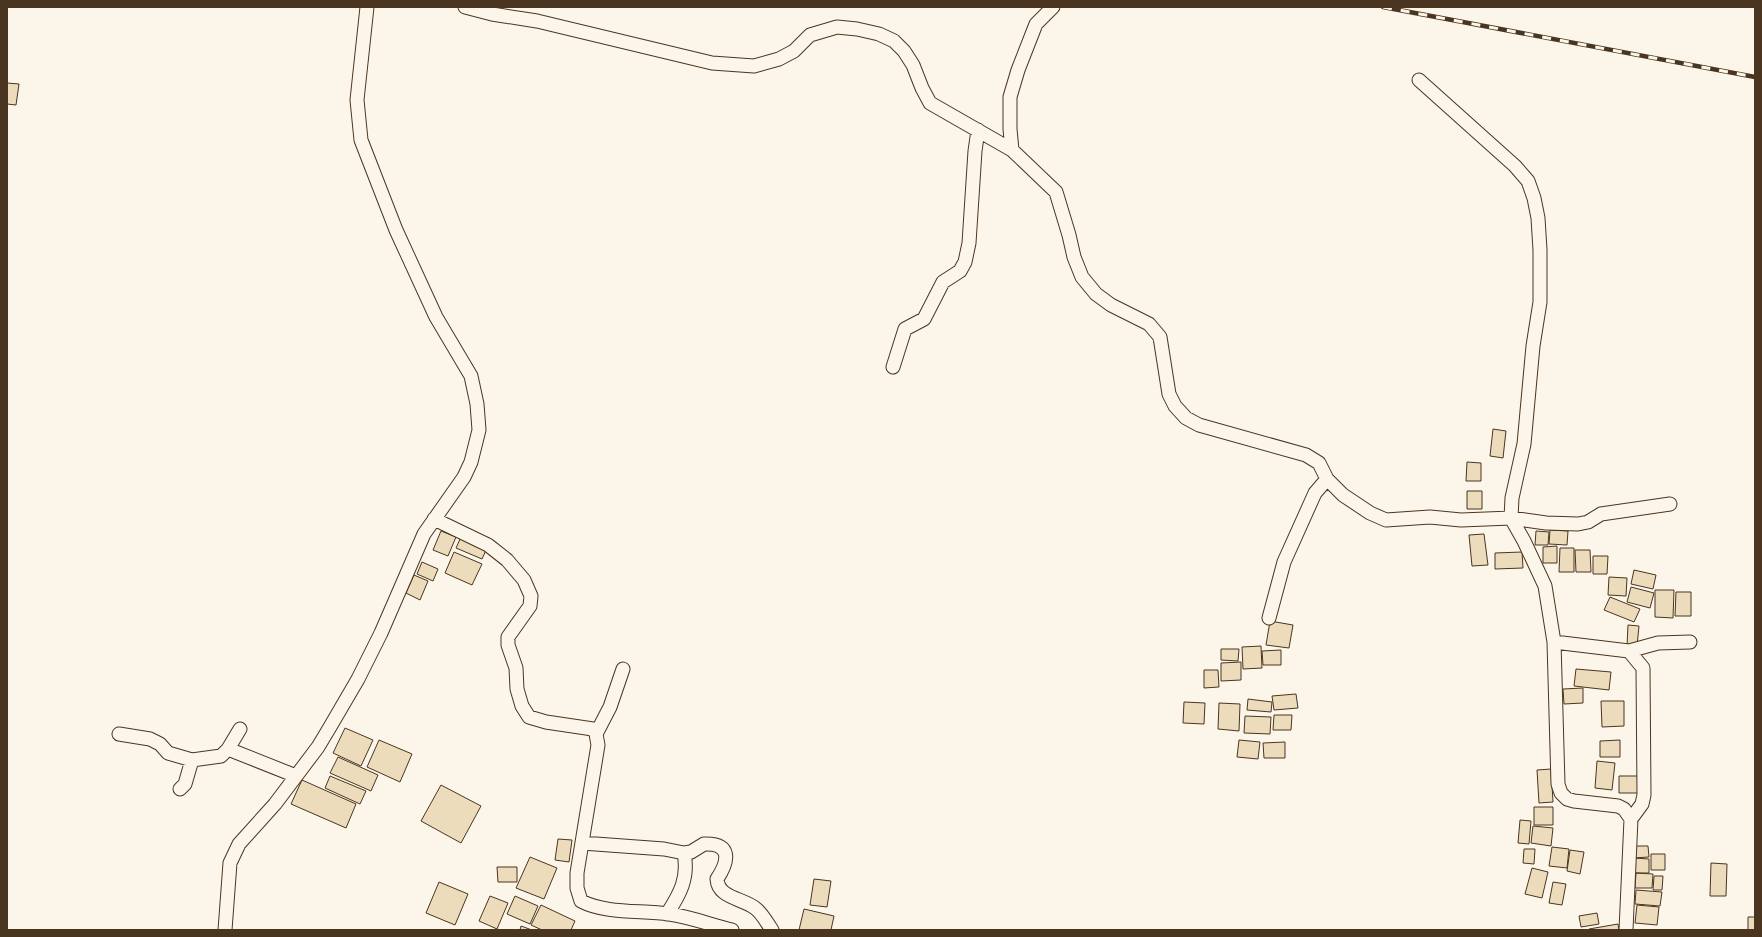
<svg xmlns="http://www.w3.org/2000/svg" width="1762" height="937" font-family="Ubuntu,sans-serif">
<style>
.building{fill:#ecdcbc;stroke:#4a3520}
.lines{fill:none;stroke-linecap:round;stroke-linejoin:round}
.street-casing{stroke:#4a3520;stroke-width:15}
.street{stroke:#fbf6e9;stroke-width:13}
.rail-casing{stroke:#4a3520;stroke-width:4.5}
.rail{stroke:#fbf6e9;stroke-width:3;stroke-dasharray:9;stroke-linecap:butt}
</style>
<rect width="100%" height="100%" fill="#fbf6e9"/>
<!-- building -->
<path class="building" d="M7 83 19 84 16 105 7 104Z
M1493 429 1506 431 1503 458 1490 456Z
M1467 462 1481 463V481H1466Z
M1467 491H1482V509H1467Z
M1550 530 1568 531 1567 545 1549 544Z
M441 531 456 537 448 556 433 550Z
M1536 531 1549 532 1548 545H1535Z
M1484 534 1488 565 1472 566 1469 535Z
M461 537 487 548 482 559 456 548Z
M1557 546V563H1543V547Z
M1560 548H1574V572H1559Z
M1575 550H1590L1591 572H1576Z
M454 552 482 564 472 585 445 573Z
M1522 552 1523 568 1495 569V553Z
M1593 556H1608L1607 574H1593Z
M422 562 438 569 433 581 417 574Z
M1634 570 1656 575 1653 589 1631 584Z
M414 575 428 581 420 600 406 593Z
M1609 577 1627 578 1626 596 1608 595Z
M1631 587 1654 593 1650 608 1627 602Z
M1655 590H1674L1673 618 1655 617Z
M1676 592H1691V616H1675Z
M1610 597 1640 609 1634 622 1604 610Z
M1270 621 1293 625 1289 648 1266 645Z
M1628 625 1639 626 1637 646H1627Z
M1261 646 1262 668 1243 669 1242 647Z
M1221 649H1239L1238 661 1221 660Z
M1281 650V665H1263L1262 651Z
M1241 662V680L1221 681V663Z
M1576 669 1611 672 1609 690 1574 686Z
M1204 670H1218L1219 687 1204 688Z
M1583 688V703L1564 704 1563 689Z
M1296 694 1298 708 1274 710 1272 696Z
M1248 699 1272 702 1271 712 1247 710Z
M1601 701H1624V726L1602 727Z
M1184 702 1205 703 1204 724 1183 723Z
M1219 703 1240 704 1239 731 1218 729Z
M1274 715H1292L1291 730H1273Z
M1245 716 1271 717 1270 734 1244 733Z
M345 728 373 740 361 766 333 753Z
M379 740 412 754 400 782 367 767Z
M1239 740 1260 742 1258 759 1237 757Z
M1620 740V757H1600V741Z
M1285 742V758H1264L1263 743Z
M338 757 378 775 371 791 330 773Z
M1597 761 1615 763 1612 790 1595 788Z
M1551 769 1553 802 1539 803 1537 770Z
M330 776 366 791 360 804 325 788Z
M1619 776H1640V793H1619Z
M302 780 356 804 346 828 291 804Z
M441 785 481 806 461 843 421 821Z
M1534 807H1553V825H1534Z
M1520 820 1531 821 1529 844 1518 843Z
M1533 826 1553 828 1551 846 1531 843Z
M558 839 572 840 569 862 555 860Z
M1633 846H1648L1649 857 1633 858Z
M1552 847 1569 849 1567 868 1549 866Z
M1524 849H1535L1534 864 1523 863Z
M1570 850 1584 852 1580 874 1567 871Z
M1651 854H1665V870H1651Z
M530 857 557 868 544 899 516 888Z
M1634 858 1649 859V873H1633Z
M1711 863 1727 864 1726 896H1710Z
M497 867H517V882H498Z
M1532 868 1548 872 1542 898 1525 894Z
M1636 873 1653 874 1652 888H1635Z
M1654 876H1663L1662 890H1653Z
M814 879 831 881 827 907 810 905Z
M439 882 468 894 455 925 426 913Z
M1553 882 1566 884 1562 905 1549 903Z
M1636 890 1662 892 1660 906 1635 904Z
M490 896 508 903 497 929 479 921Z
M515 896 538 906 530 924 507 914Z
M541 905 575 921 571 930H542L531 925Z
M1637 905 1659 907 1657 925 1635 923Z
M804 909 834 916 831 930H799Z
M1597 913 1599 924 1581 927 1579 916Z
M1748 917H1755V930H1748Z
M1618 924 1619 930H1589V929Z
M521 926 532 930H520Z"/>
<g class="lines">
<defs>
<path id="street" d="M465 7 492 14 537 21 712 63 754 66 779 59 794 51 810 35 837 27 857 29 879 34 894 41 904 51 913 65 922 88 930 103 1012 150 1056 192 1069 235 1074 257 1082 277 1096 294 1111 305 1149 324 1160 337 1169 394 1175 406 1186 418 1199 425 1306 455 1319 463 1327 479 1343 495 1370 513 1386 520 1430 517 1461 520 1511 518 1546 523 1578 524 1588 522 1601 514 1670 504
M1419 80 1515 166 1528 181 1534 198 1538 218 1540 250V302L1533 346 1524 444 1512 498 1511 518 1524 541 1545 586 1554 642 1558 784 1561 793 1567 799 1574 801 1618 806 1624 809 1631 819 1626 930
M1012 150 1010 129V97L1018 70 1036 24 1053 7
M893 367 905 329 924 319 943 282 960 271 965 262 969 243 975 151 978 130
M434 519 488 545 507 560 524 580 531 596 530 606 508 637V645L516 668 517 689 522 706 529 717 546 722 593 729 596 734 598 745 577 873V888L581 901C606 914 641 910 669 914 691 917 711 925 732 930
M1269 618 1284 562 1315 493 1327 479
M1554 642 1629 651 1643 668 1644 795 1642 804 1631 819
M1629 651 1658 643 1690 642
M240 729 228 749 296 776
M119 734 150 739 160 744 168 753 192 760 221 756 228 749
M596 734 610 707 623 669
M180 789 185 784 192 760
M582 843 664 849 684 853 691 852 704 844C732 843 729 861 717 879 718 898 742 898 755 908 762 913 767 923 772 930
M667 914C680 894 689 878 684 853
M225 930 230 863 239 844 275 804 318 747 330 727 358 679 381 633 424 534 464 477 471 462 479 430 477 404 471 376 436 317 396 230 361 140 357 100 367 7"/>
</defs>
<!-- street casing -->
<use href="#street" class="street-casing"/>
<!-- street -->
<use href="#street" class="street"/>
<defs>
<path id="rail" d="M1383 7 1755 77"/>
</defs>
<!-- rail casing -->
<use href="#rail" class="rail-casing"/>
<!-- rail -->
<use href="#rail" class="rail"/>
</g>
<!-- border -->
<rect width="1762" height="937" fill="none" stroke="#4a3520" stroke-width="16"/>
</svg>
